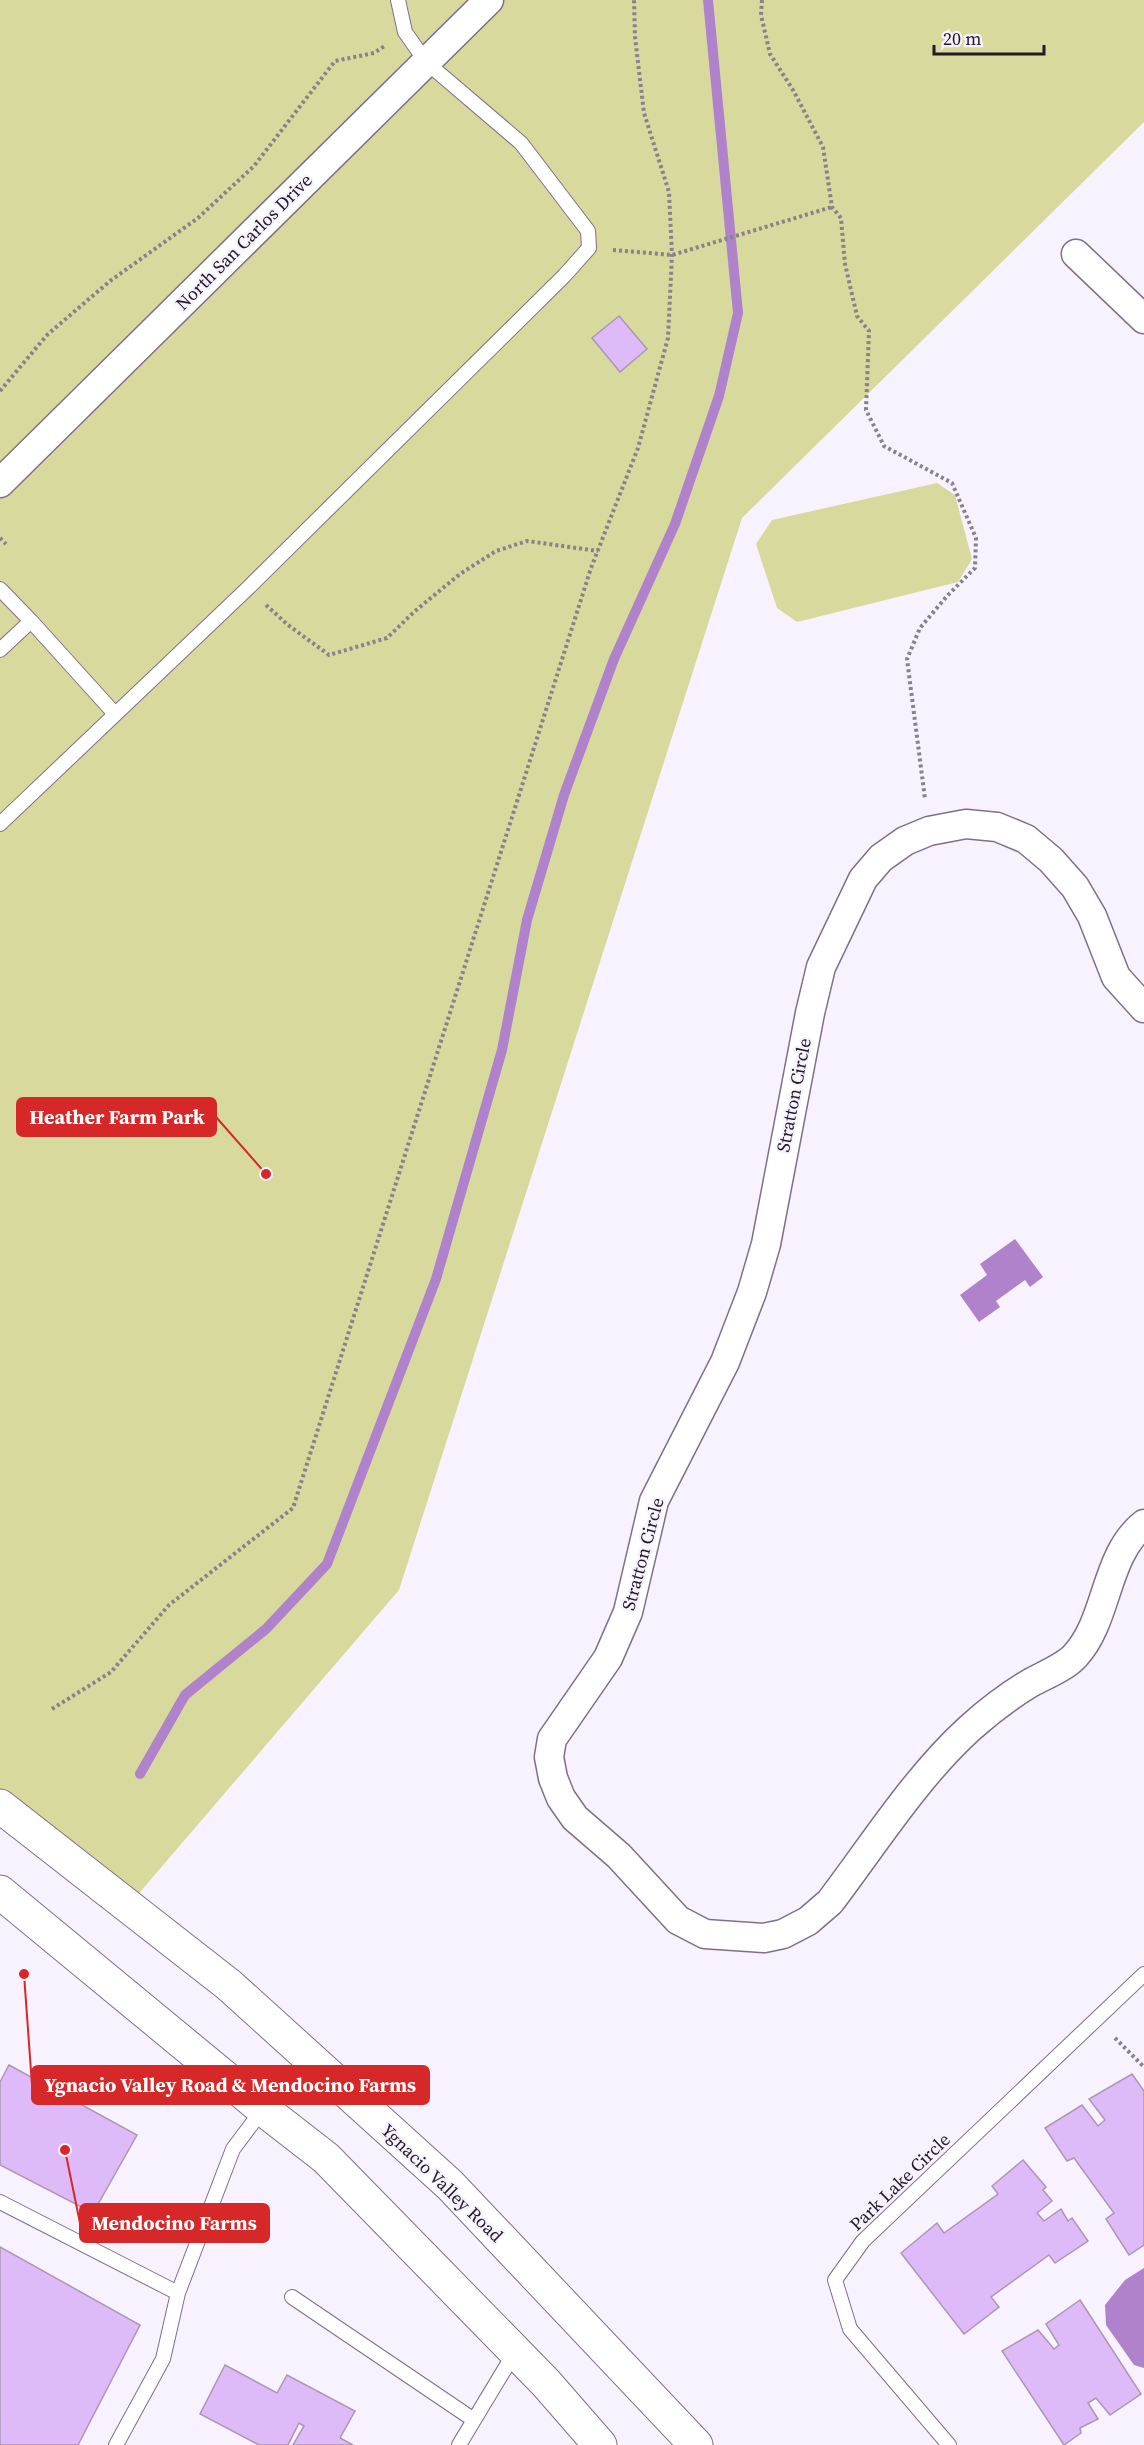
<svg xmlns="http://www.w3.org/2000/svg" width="1144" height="2445" font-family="'Source Serif 4',serif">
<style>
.green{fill:#d8d99c}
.water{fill:#b082cc}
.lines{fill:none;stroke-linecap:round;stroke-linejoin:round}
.stream{stroke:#b082cc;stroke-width:10}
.building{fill:#dfbaf8;stroke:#aa97b6;stroke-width:1.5}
.service-casing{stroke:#806f8b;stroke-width:16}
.minor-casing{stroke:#806f8b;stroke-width:31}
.trunk-casing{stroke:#806f8b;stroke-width:35}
.path{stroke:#88818e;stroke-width:4;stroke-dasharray:3 3;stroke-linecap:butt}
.service{stroke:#fff;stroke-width:14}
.minor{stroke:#fff;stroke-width:28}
.trunk{stroke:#fff;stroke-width:33}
.labels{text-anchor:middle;stroke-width:4.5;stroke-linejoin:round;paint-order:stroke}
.street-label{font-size:18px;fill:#221b27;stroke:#f8f1fe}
.leader{fill:none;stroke:#d62828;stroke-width:2}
.callout-dot{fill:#d62828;stroke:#f8f1fe;stroke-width:2}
.callout{fill:#d62828;stroke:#d62828;stroke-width:2}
.callout-label{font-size:20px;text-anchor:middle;font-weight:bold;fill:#fff}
</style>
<rect width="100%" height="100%" fill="#f8f1fe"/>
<!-- green -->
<path class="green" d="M0 0H1144V122L742 518 399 1590 128 1906 0 1806Z
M937 483 955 495 972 559 958 582 797 622 777 608 756 544 772 520Z"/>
<!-- water -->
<path class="water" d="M1015 1239 1043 1277 1030 1287 1025 1280 996 1301 1000 1307 979 1322 960 1295 987 1275 980 1264Z
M1144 2268V2368L1134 2365 1106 2325 1105 2305 1125 2280Z"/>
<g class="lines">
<!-- stream -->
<path class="stream" d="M140 1774 185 1695 266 1629 327 1564 436 1279 502 1050 527 920 564 795 614 659 675 524 719 396 738 313 708 0"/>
</g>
<!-- building -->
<path class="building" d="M619 316 647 349 620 372 592 338Z
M9 2065 137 2135 93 2213 0 2165V2082Z
M1132 2074 1144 2091V2245L1129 2255 1106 2219 1114 2213 1074 2158 1067 2161 1045 2128 1082 2105 1098 2126 1105 2120 1089 2099Z
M1023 2160 1046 2187 1043 2190 1052 2201 1037 2213 1044 2221 1061 2209 1068 2221 1072 2218 1088 2241 1055 2263 1049 2255 991 2297 999 2307 964 2334 901 2253 937 2223 944 2233 998 2194 992 2186Z
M0 2247 140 2325 78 2445H0Z
M1080 2300 1141 2394 1110 2415 1096 2398 1088 2403 1098 2419 1080 2428 1081 2433 1064 2445 1002 2351 1038 2330 1054 2349 1059 2345 1046 2324Z
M225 2365 277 2393 287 2375 355 2411 340 2438 353 2445H293L304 2426 299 2423 288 2445H259L200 2414Z"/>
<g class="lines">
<defs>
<path id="service" d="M0 589 31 621 115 714
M0 650 31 621
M0 824 247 589 564 276 589 248 588 231 521 143 426 62 405 32 398 0
M0 2202 178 2293
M292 2297 474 2420
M116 2445 163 2359 178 2293 233 2149 263 2109
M459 2445 515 2352
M949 2445 850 2329 835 2280 863 2241 1144 1974"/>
<path id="minor" d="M1076 254 1144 319
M0 483 489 0
M1144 1008 1116 977 1092 916 1075 887 1051 860 1026 839 997 827 966 824 929 831 905 841 881 858 863 879 821 967 810 1013 766 1244 752 1292 725 1362 654 1501 628 1612 608 1658 552 1739 549 1757 553 1778 561 1798 575 1818 619 1856 678 1920 705 1934 764 1938 783 1934 808 1921 830 1902C874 1844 916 1777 970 1728 989 1711 1010 1695 1032 1682 1045 1675 1065 1667 1075 1656 1109 1619 1104 1556 1144 1524"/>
<path id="trunk" d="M0 1806 229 1985 450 2185 696 2445
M0 1892 263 2109 326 2158 546 2383 600 2445"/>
</defs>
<!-- service casing -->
<use href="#service" class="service-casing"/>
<!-- minor casing -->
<use href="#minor" class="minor-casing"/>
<!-- trunk casing -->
<use href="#trunk" class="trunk-casing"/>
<!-- path -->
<path class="path" d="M762 0 761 15 770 54 793 90 823 147 832 207 841 218 845 264 857 316 869 331 866 410 884 446 952 483 976 538 975 568 947 596 920 628 907 659 925 799
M613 250 672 255 832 207
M0 391 47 335 110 281 198 218 254 166 335 61 374 53 386 45
M0 538 6 544
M266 605 288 625 329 655 387 638 415 611 460 574 496 551 527 541 598 551
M52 1709 111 1672 169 1605 293 1508 591 568 638 448 668 338 672 255 669 192 644 113 635 37 634 0
M1115 2038 1144 2067"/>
<!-- service -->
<use href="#service" class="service"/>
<!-- minor -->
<use href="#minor" class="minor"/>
<!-- trunk -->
<use href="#trunk" class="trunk"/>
</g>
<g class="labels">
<!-- street labels -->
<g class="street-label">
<text transform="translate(244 242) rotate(-45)" y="6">North San Carlos Drive</text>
<text transform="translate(794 1095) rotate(-79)" y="6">Stratton Circle</text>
<text transform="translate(643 1554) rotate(-75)" y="6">Stratton Circle</text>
<text transform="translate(900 2182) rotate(-44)" y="6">Park Lake Circle</text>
<text transform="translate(442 2183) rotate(44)" y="6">Ygnacio Valley Road</text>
</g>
</g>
<!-- callouts -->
<path class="leader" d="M266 1174L216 1117M24 1974L32 2085M65 2150L80 2223"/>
<g class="callout-dot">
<circle cx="266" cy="1174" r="6"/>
<circle cx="24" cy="1974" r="6"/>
<circle cx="65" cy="2150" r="6"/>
</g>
<g class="callout">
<rect x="17" y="1098" width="199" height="38" rx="6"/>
<rect x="32" y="2066" width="397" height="38" rx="6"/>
<rect x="80" y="2204" width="189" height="38" rx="6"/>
</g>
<g class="callout-label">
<text x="117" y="1124">Heather Farm Park</text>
<text x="230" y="2092">Ygnacio Valley Road &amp; Mendocino Farms</text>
<text x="174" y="2230">Mendocino Farms</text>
</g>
<!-- scale -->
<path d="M934 45v9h110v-9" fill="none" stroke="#221b27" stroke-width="3"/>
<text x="943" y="45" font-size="18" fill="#221b27" stroke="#f8f1fe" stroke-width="4.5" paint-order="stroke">20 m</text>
</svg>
